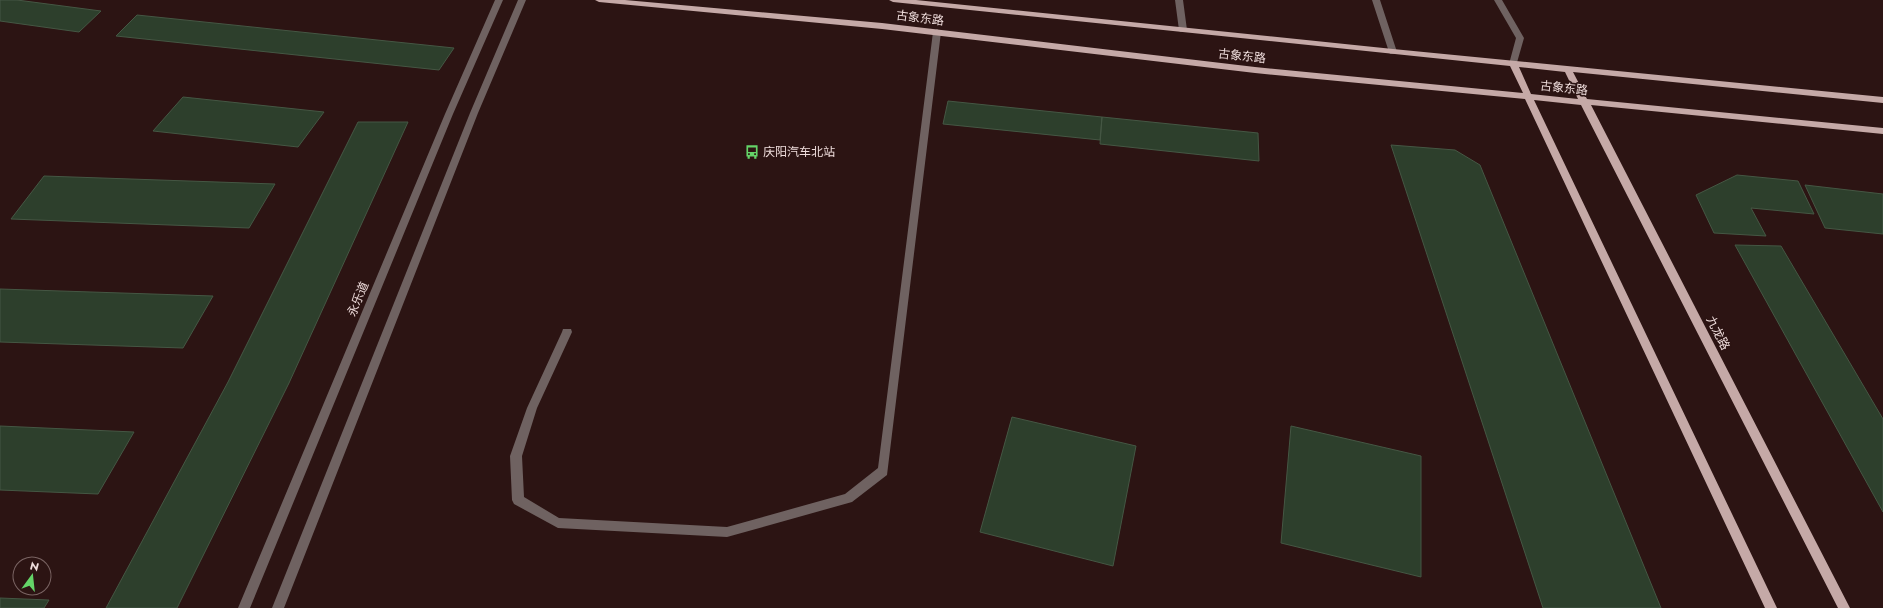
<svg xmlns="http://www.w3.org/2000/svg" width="1883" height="608" font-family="Jost,'Noto Sans SC',sans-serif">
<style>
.building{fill:#2d3f2c;stroke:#455744}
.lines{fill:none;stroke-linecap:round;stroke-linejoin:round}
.minor{fill:#6f6261;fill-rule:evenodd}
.major{fill:#c5a9a7;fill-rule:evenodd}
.labels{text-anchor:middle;stroke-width:3.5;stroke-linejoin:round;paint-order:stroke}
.street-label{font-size:12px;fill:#efdddc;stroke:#2c1413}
.poi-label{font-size:12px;fill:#efdddc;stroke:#2c1413;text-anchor:start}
</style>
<rect width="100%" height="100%" fill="#2c1413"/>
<!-- building -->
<path class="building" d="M0 0H17L101 11 79 32 0 21Z
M137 15 454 48 439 70 116 36Z
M183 97 324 112 298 147 153 131Z
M948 101 1102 117 1100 140 943 124Z
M1102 117 1258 133 1259 161 1100 144Z
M358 122H408L289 383 177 608H106L228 382Z
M1391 145 1455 150 1480 165 1661 608H1543Z
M1737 175 1798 181 1814 214 1751 208 1766 236 1714 233 1696 195Z
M44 176 275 184 249 228 11 219Z
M1805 185 1883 194V234L1825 228Z
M1735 245 1781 246 1883 419V512Z
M0 289 213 296 183 348 0 342Z
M1012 417 1136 446 1113 566 980 532Z
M0 426 134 432 98 494 0 490Z
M1291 426 1421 456V577L1281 543Z
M0 598 49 600 44 608H0Z"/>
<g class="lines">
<!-- minor -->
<path class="minor" d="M495 0H503L453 114 250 608H238L445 114Z
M518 0H526L478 113 284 608H272L470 113Z
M1175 0H1183L1187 30 1186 32H1180L1179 30Z
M1372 0H1380L1397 52 1396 54H1390L1389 52Z
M1494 0H1502L1524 38 1516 66 1513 67 1509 64 1516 38Z
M937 29 941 32 887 475 852 502 727 537 558 528 514 504 512 500 510 456 527 408 562 332 563 329H571L572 332 537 408 522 456 524 497 559 518 727 527 845 494 878 468 933 32Z"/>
<!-- major -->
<path class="major" d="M595 0H625L882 23 1255 67 1523 93 1510 66 893 2 889 0H916L1393 49 1883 97V103L1573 72 1587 99 1883 128V134L1591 105 1850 608H1838L1581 105 1534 100 1777 608H1765L1525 99 1255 73 882 29 599 2ZM1519 67 1565 72 1578 99 1531 94Z"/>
</g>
<!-- icons -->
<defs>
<symbol id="bus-bare" viewBox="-9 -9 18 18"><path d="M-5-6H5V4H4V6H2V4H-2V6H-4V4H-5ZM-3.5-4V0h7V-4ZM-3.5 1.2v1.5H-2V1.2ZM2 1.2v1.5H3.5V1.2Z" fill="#64d468" stroke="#2c1413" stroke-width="2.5" paint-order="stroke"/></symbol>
</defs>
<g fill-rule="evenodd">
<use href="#bus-bare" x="742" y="142" width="20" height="20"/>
</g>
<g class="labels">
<!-- street labels -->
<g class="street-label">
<text transform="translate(920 18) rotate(7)" y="4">古象东路</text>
<text transform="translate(1242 56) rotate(6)" y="4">古象东路</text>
<text transform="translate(1564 88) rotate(6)" y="4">古象东路</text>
<text transform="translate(358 299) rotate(-67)" y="4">永乐道</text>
<text transform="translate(1718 333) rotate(63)" y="4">九龙路</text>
</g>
<!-- poi labels -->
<g class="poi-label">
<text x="763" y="156">庆阳汽车北站</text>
</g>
</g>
<!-- north arrow -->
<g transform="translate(32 576) rotate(15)"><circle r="19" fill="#2c1413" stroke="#7a6463"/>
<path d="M0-3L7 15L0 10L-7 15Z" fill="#64d468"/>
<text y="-6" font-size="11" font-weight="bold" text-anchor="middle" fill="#efdddc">N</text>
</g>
</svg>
